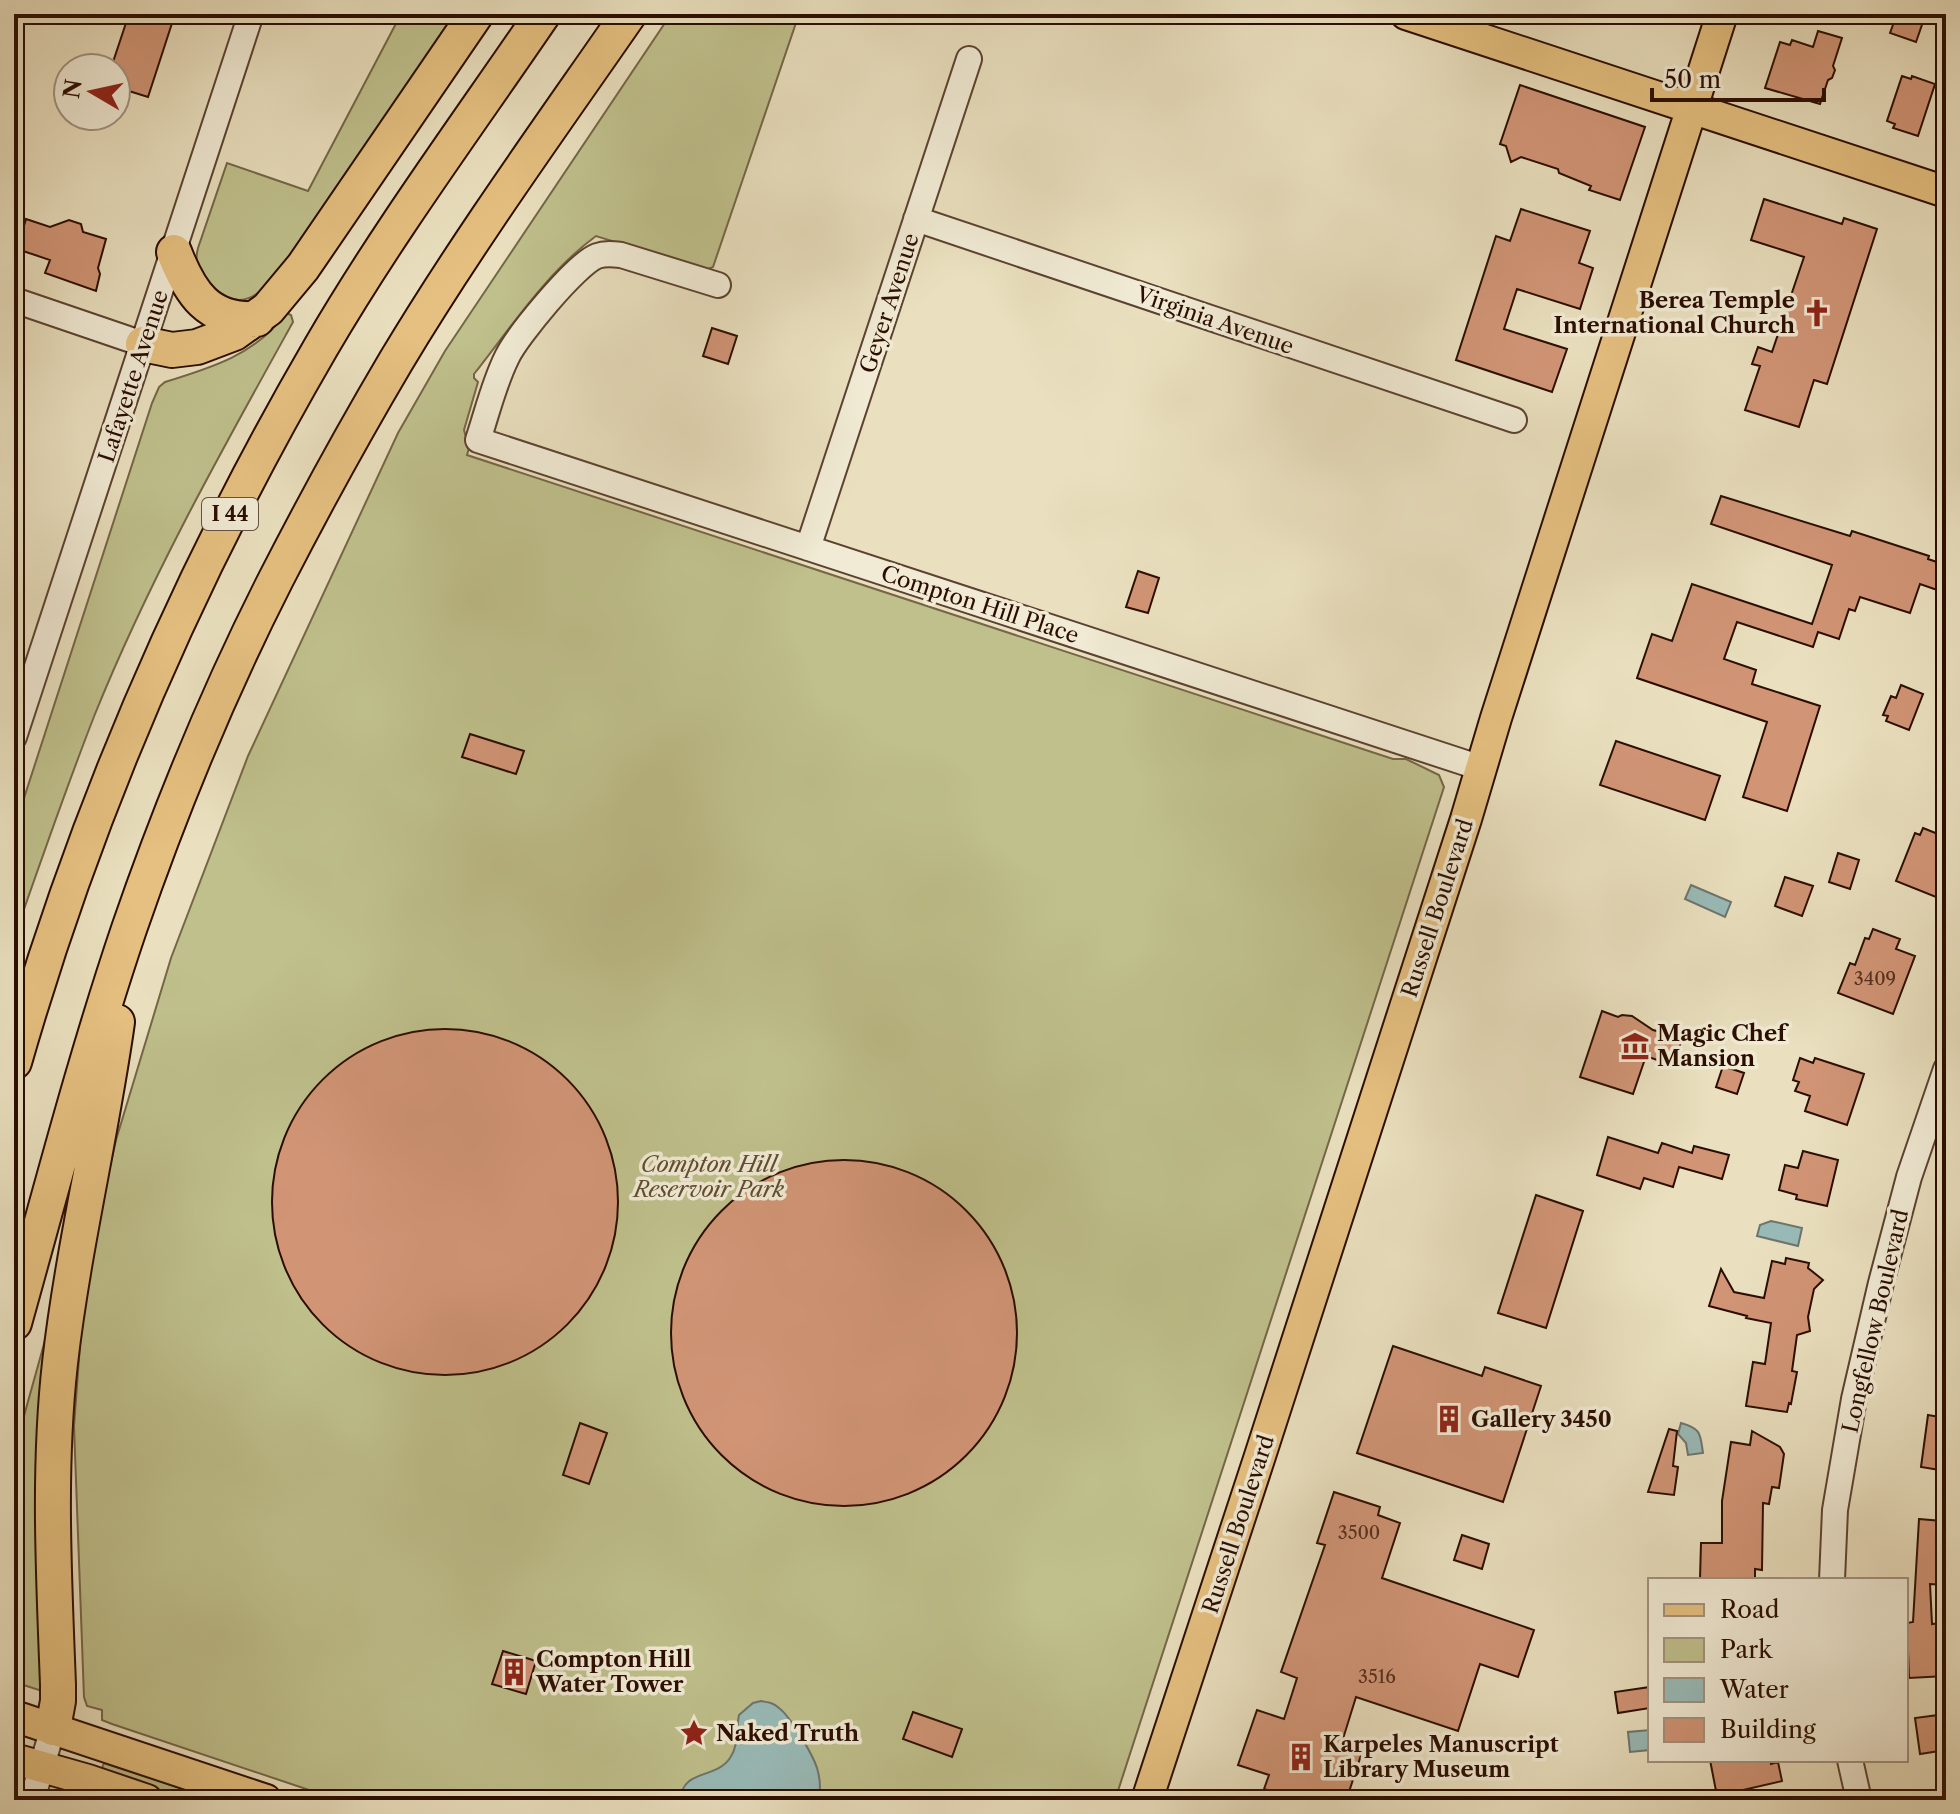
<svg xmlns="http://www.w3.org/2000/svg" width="1960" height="1814" font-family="'Libre Caslon Text',serif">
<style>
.green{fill:#bfc08c;stroke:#756646;stroke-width:2}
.water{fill:#99bbb8;stroke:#6d756e;stroke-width:2}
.building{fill:#d19576;stroke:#2b0d00;stroke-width:2}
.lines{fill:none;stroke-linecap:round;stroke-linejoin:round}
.minor-casing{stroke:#5b4230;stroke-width:28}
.major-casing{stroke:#2b0d00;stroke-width:34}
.highway-casing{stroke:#2b0d00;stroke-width:38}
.minor{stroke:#f1ebd5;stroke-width:24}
.major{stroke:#e5c080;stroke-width:30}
.highway{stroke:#e5c080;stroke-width:34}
.labels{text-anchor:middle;stroke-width:7;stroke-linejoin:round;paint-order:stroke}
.number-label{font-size:18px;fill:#542f1e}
.shield{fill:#f1ebd5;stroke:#665040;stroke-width:2}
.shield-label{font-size:20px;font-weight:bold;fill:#2b0d00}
.poi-label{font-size:22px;font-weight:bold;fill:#2b0d00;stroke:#f1ebd5;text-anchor:start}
.street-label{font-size:22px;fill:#2b0d00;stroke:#f1ebd5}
.park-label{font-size:22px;font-style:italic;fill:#5f4c31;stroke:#f1ebd5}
</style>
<rect width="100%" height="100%" fill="#eae0bf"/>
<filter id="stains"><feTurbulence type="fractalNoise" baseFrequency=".0025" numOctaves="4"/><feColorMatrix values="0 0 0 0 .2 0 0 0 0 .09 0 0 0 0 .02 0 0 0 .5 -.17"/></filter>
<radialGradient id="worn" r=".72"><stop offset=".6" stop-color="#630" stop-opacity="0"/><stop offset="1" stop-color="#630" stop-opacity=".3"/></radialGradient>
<!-- green -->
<path class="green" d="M401 14H465L409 95 272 280C263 289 253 300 239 300 222 299 200 278 197 261 196 257 197 252 198 248L227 163 308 191Z
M671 14H799L713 267 706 270 596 236C547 272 512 326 474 374V378L478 382 464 430 469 448 467 455 1393 759H1406L1439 775 1444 787 1115 1800H339L112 1724 102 1720V1710L87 1706 84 1697 74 1426 81 1332 98 1218 116 1140 171 958 248 756 398 433 445 351Z
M286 313 291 315 293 322C222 450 150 578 95 714 66 788 40 863 14 938V829L152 403 159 387 165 382C211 368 257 354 286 313Z
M49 1326 45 1692 14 1682V1452Z
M104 1763 216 1800H188L101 1771Z"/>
<!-- water -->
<path class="water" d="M1691 885 1731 902 1725 917 1685 899Z
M1771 1221 1802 1228 1798 1246 1757 1236 1760 1225Z
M1681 1423C1702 1429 1700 1434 1703 1453L1688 1455 1686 1443 1678 1434Z
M761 1701C768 1702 774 1703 779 1708 790 1716 813 1755 817 1768 820 1778 821 1790 818 1800H680C683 1768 715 1780 730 1758 739 1745 736 1730 739 1715L753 1703Z
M1650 1730V1750L1630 1752 1628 1732Z"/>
<!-- building -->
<path class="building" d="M129 14H175L148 97 116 87V68H111Z
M1897 14H1912L1924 19 1916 42 1890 33Z
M1818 31 1842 38 1833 66 1835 70 1832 78 1828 80 1820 104 1765 88 1780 42 1790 45 1792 40 1813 47Z
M1902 76 1911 79 1912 76 1935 84 1918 136 1893 128 1895 124 1887 121Z
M1520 85 1645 127 1620 200 1589 190 1591 186 1559 173 1558 169 1521 157 1511 162 1506 146 1500 144Z
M1764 199 1842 224 1844 218 1877 229 1827 384 1814 380 1799 427 1745 410 1760 366 1752 364 1758 347 1772 352 1804 257 1751 240Z
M1521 209 1590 231 1579 263 1593 268 1580 309 1517 289 1504 329 1567 349 1552 392 1456 360 1496 236 1510 241Z
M26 219 50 227 69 220 81 224 83 232 106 239 98 268 100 274 96 291 45 273 50 260 17 249Z
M712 328 737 336 728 364 703 356Z
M1721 496 1850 536 1852 531 1929 556 1928 559 1946 565V593L1920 584 1910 613 1860 597 1855 611 1849 609 1839 639 1818 632 1813 647 1737 622 1724 659 1756 670 1752 684 1820 706 1787 811 1743 797 1767 722 1637 678 1652 634 1672 641 1692 584 1812 624 1832 565 1711 524Z
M1138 571 1159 578 1148 613 1126 607Z
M1901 685 1923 694 1909 730 1886 721 1888 716 1883 715 1891 696 1896 698Z
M470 734 524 751 516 774 462 757Z
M1616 741 1720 776 1705 820 1600 785Z
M1923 828 1943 836 1939 844 1946 847V874L1936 897 1896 881 1915 833 1920 835Z
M1838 853 1859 860 1850 889 1829 882Z
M1785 877 1813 886 1802 916 1775 906Z
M1873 929 1900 939 1896 949 1915 956 1893 1014 1838 993 1850 963 1855 965 1865 938 1869 939Z
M1602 1011 1618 1017 1622 1015 1632 1016 1653 1030 1682 1038 1674 1066 1646 1056 1633 1094 1580 1077Z
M272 1202a173 173 0 1 1 346 0a173 173 0 1 1-346 0Z
M1800 1058 1813 1063 1815 1058 1864 1074 1847 1125 1805 1111 1810 1096 1795 1091 1799 1082 1793 1080Z
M1723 1066 1744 1073 1737 1094 1716 1087Z
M1608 1137 1658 1153 1662 1143 1692 1153 1694 1146 1729 1155 1722 1179 1679 1167 1673 1187 1644 1178 1640 1189 1597 1175Z
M1803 1151 1838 1160 1827 1206 1796 1199 1797 1195 1779 1190 1785 1165 1798 1168Z
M671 1333a173 173 0 1 1 346 0a173 173 0 1 1-346 0Z
M1536 1195 1583 1211 1546 1328 1498 1313Z
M1786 1258 1809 1263 1808 1268 1823 1280 1814 1289 1808 1317 1810 1331 1797 1335 1792 1371 1797 1372 1791 1404 1789 1403 1787 1412 1746 1406 1753 1362 1765 1364 1771 1323 1746 1318 1747 1316 1709 1306 1721 1269 1734 1292 1764 1298 1772 1261 1785 1264Z
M1393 1346 1482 1376 1485 1367 1541 1386 1503 1502 1357 1453Z
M1928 1415 1946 1418V1471L1921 1467Z
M580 1423 607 1433 589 1484 563 1475Z
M1669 1429 1677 1431 1673 1466 1678 1467 1674 1495 1648 1492Z
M1752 1431 1780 1447 1784 1454 1779 1488 1772 1487 1769 1504 1763 1503 1762 1570 1755 1569V1580L1700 1579 1701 1543H1722V1501L1731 1442 1750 1445Z
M1334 1492 1380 1507 1378 1515 1400 1523 1382 1578 1534 1630 1518 1677 1480 1664 1458 1731 1356 1697 1342 1742 1363 1749 1347 1798 1325 1791 1322 1800H1298L1264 1789 1269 1775 1238 1765 1257 1710 1284 1719 1297 1678 1281 1672 1325 1545 1317 1543Z
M1919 1519 1942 1521 1941 1529 1946 1530V1585L1930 1584 1932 1624 1940 1623 1941 1632H1946V1676L1909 1678 1907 1623 1913 1622Z
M1462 1535 1489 1544 1482 1569 1454 1560Z
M503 1651 536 1661 526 1694 492 1684Z
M1650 1687V1708L1618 1713 1615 1692Z
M913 1712 962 1729 952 1757 903 1739Z
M1946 1714V1750L1920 1754 1915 1718Z
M1710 1760H1770L1771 1764 1778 1762 1782 1781 1717 1796Z"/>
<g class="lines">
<defs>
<path id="minor" d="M916 219 1514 420
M718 285 621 255C613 254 605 253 597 256 576 264 517 336 507 357 494 383 487 413 478 440L1481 768
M14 300 143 344
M808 548 969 59
M14 737 251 14
M1832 1580 1835 1510 1854 1399 1881 1283 1909 1177 1946 1069
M1850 1760 1859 1800
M32 1800 53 1728"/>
<path id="major" d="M1406 14 1946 192
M14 1716 266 1800
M14 1759 88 1780 147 1800
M1147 1800 1259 1459 1466 819 1496 718 1722 14"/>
<path id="highway" d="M174 252C190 293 208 322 257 319
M143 344 172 350 197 347 234 333 268 309 303 267 476 14
M14 1062C86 812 190 572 321 347 388 232 468 124 543 14
M14 1323C51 1191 85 1059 129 929 170 810 219 691 276 579 314 505 354 432 396 361 468 241 550 128 629 14
M53 1728 58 1701V1685C54 1578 48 1470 60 1363 73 1249 101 1136 117 1022"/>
</defs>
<!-- minor casing -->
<use href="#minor" class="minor-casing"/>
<!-- major casing -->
<use href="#major" class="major-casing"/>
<!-- highway casing -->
<use href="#highway" class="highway-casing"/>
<!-- minor -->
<use href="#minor" class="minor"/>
<!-- major -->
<use href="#major" class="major"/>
<!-- highway -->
<use href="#highway" class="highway"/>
</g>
<!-- icons -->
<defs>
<symbol id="church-bare" viewBox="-9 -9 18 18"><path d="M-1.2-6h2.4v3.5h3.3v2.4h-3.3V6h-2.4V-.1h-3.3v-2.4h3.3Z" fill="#8f2418" stroke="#f1ebd5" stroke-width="2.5" paint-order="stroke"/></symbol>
<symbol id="museum-bare" viewBox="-9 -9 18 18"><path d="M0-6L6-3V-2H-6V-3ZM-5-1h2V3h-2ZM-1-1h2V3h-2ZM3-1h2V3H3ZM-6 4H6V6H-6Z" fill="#8f2418" stroke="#f1ebd5" stroke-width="2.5" paint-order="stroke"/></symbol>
<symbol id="building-bare" viewBox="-9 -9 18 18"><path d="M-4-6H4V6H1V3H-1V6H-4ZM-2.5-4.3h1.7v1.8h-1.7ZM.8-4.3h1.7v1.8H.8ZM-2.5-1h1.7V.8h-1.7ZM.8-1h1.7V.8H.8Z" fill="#8f2418" stroke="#f1ebd5" stroke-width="2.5" paint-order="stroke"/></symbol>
<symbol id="sight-bare" viewBox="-9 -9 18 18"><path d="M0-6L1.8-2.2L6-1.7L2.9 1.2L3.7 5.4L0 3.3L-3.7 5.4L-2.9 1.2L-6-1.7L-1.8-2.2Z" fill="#8f2418" stroke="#f1ebd5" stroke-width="2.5" paint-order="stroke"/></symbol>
</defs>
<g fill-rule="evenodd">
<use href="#church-bare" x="1797" y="293" width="40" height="40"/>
<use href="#museum-bare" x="1615" y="1026" width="40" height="40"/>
<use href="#building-bare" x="1429" y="1399" width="40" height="40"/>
<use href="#building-bare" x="494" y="1652" width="40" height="40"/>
<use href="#sight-bare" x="674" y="1713" width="40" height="40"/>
<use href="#building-bare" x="1281" y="1737" width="40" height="40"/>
</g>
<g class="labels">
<!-- number labels -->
<g class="number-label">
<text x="1875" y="985">3409</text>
<text x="1359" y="1539">3500</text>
<text x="1377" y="1683">3516</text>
</g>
<!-- shield labels -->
<rect class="shield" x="202" y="498" width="56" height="32" rx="6"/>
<g class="shield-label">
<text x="230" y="521">I 44</text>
</g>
<!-- poi labels -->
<g class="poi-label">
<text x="1795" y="308" text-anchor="end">Berea Temple<tspan x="1795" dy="25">International Church</tspan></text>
<text x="1657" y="1041">Magic Chef<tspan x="1657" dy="25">Mansion</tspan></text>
<text x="1471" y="1427">Gallery 3450</text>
<text x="536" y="1667">Compton Hill<tspan x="536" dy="25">Water Tower</tspan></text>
<text x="716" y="1741">Naked Truth</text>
<text x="1323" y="1752">Karpeles Manuscript<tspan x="1323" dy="25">Library Museum</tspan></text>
</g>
<!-- street labels -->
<g class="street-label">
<text transform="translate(889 303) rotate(-72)" y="8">Geyer Avenue</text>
<text transform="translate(1215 320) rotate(19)" y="8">Virginia Avenue</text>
<text transform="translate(133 376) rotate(-72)" y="8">Lafayette Avenue</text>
<text transform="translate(980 604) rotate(18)" y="8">Compton Hill Place</text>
<text transform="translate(1437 908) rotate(-72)" y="8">Russell Boulevard</text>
<text transform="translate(1875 1321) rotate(-77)" y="8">Longfellow Boulevard</text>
<text transform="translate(1238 1524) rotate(-72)" y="8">Russell Boulevard</text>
</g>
<!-- park labels -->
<g class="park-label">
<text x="709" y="1172">Compton Hill<tspan x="709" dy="25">Reservoir Park</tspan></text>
</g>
</g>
<!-- margin -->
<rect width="1960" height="1814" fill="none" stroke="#eae0bf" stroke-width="48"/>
<rect x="16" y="16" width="1928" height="1782" fill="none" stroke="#2b0d00" stroke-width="4"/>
<rect x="24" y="24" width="1912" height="1766" fill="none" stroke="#2b0d00" stroke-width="2"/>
<!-- legend -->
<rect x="1648" y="1578" width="260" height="184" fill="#f1ebd5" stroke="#a29280" stroke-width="2"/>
<rect x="1664" y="1604" width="40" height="12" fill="#e5c080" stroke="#a29280" stroke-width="2"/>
<text x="1720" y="1618" font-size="24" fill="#2b0d00">Road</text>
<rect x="1664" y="1638" width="40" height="24" fill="#bfc08c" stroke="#a29280" stroke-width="2"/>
<text x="1720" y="1658" font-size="24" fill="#2b0d00">Park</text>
<rect x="1664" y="1678" width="40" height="24" fill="#99bbb8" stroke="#a29280" stroke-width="2"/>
<text x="1720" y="1698" font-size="24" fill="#2b0d00">Water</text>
<rect x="1664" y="1718" width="40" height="24" fill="#d19576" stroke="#a29280" stroke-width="2"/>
<text x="1720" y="1738" font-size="24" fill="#2b0d00">Building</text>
<!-- north arrow -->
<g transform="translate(92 92) rotate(279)"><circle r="38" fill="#f1ebd5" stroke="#a29280" stroke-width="2"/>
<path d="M0-6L14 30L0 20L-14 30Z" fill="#8f2418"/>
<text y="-12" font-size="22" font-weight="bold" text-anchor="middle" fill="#2b0d00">N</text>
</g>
<!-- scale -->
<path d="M1652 88v12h172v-12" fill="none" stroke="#2b0d00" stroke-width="4"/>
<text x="1664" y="88" font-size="24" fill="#2b0d00" stroke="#f1ebd5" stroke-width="6" paint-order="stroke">50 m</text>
<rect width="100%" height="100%" filter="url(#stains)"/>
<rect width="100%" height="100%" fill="url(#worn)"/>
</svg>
